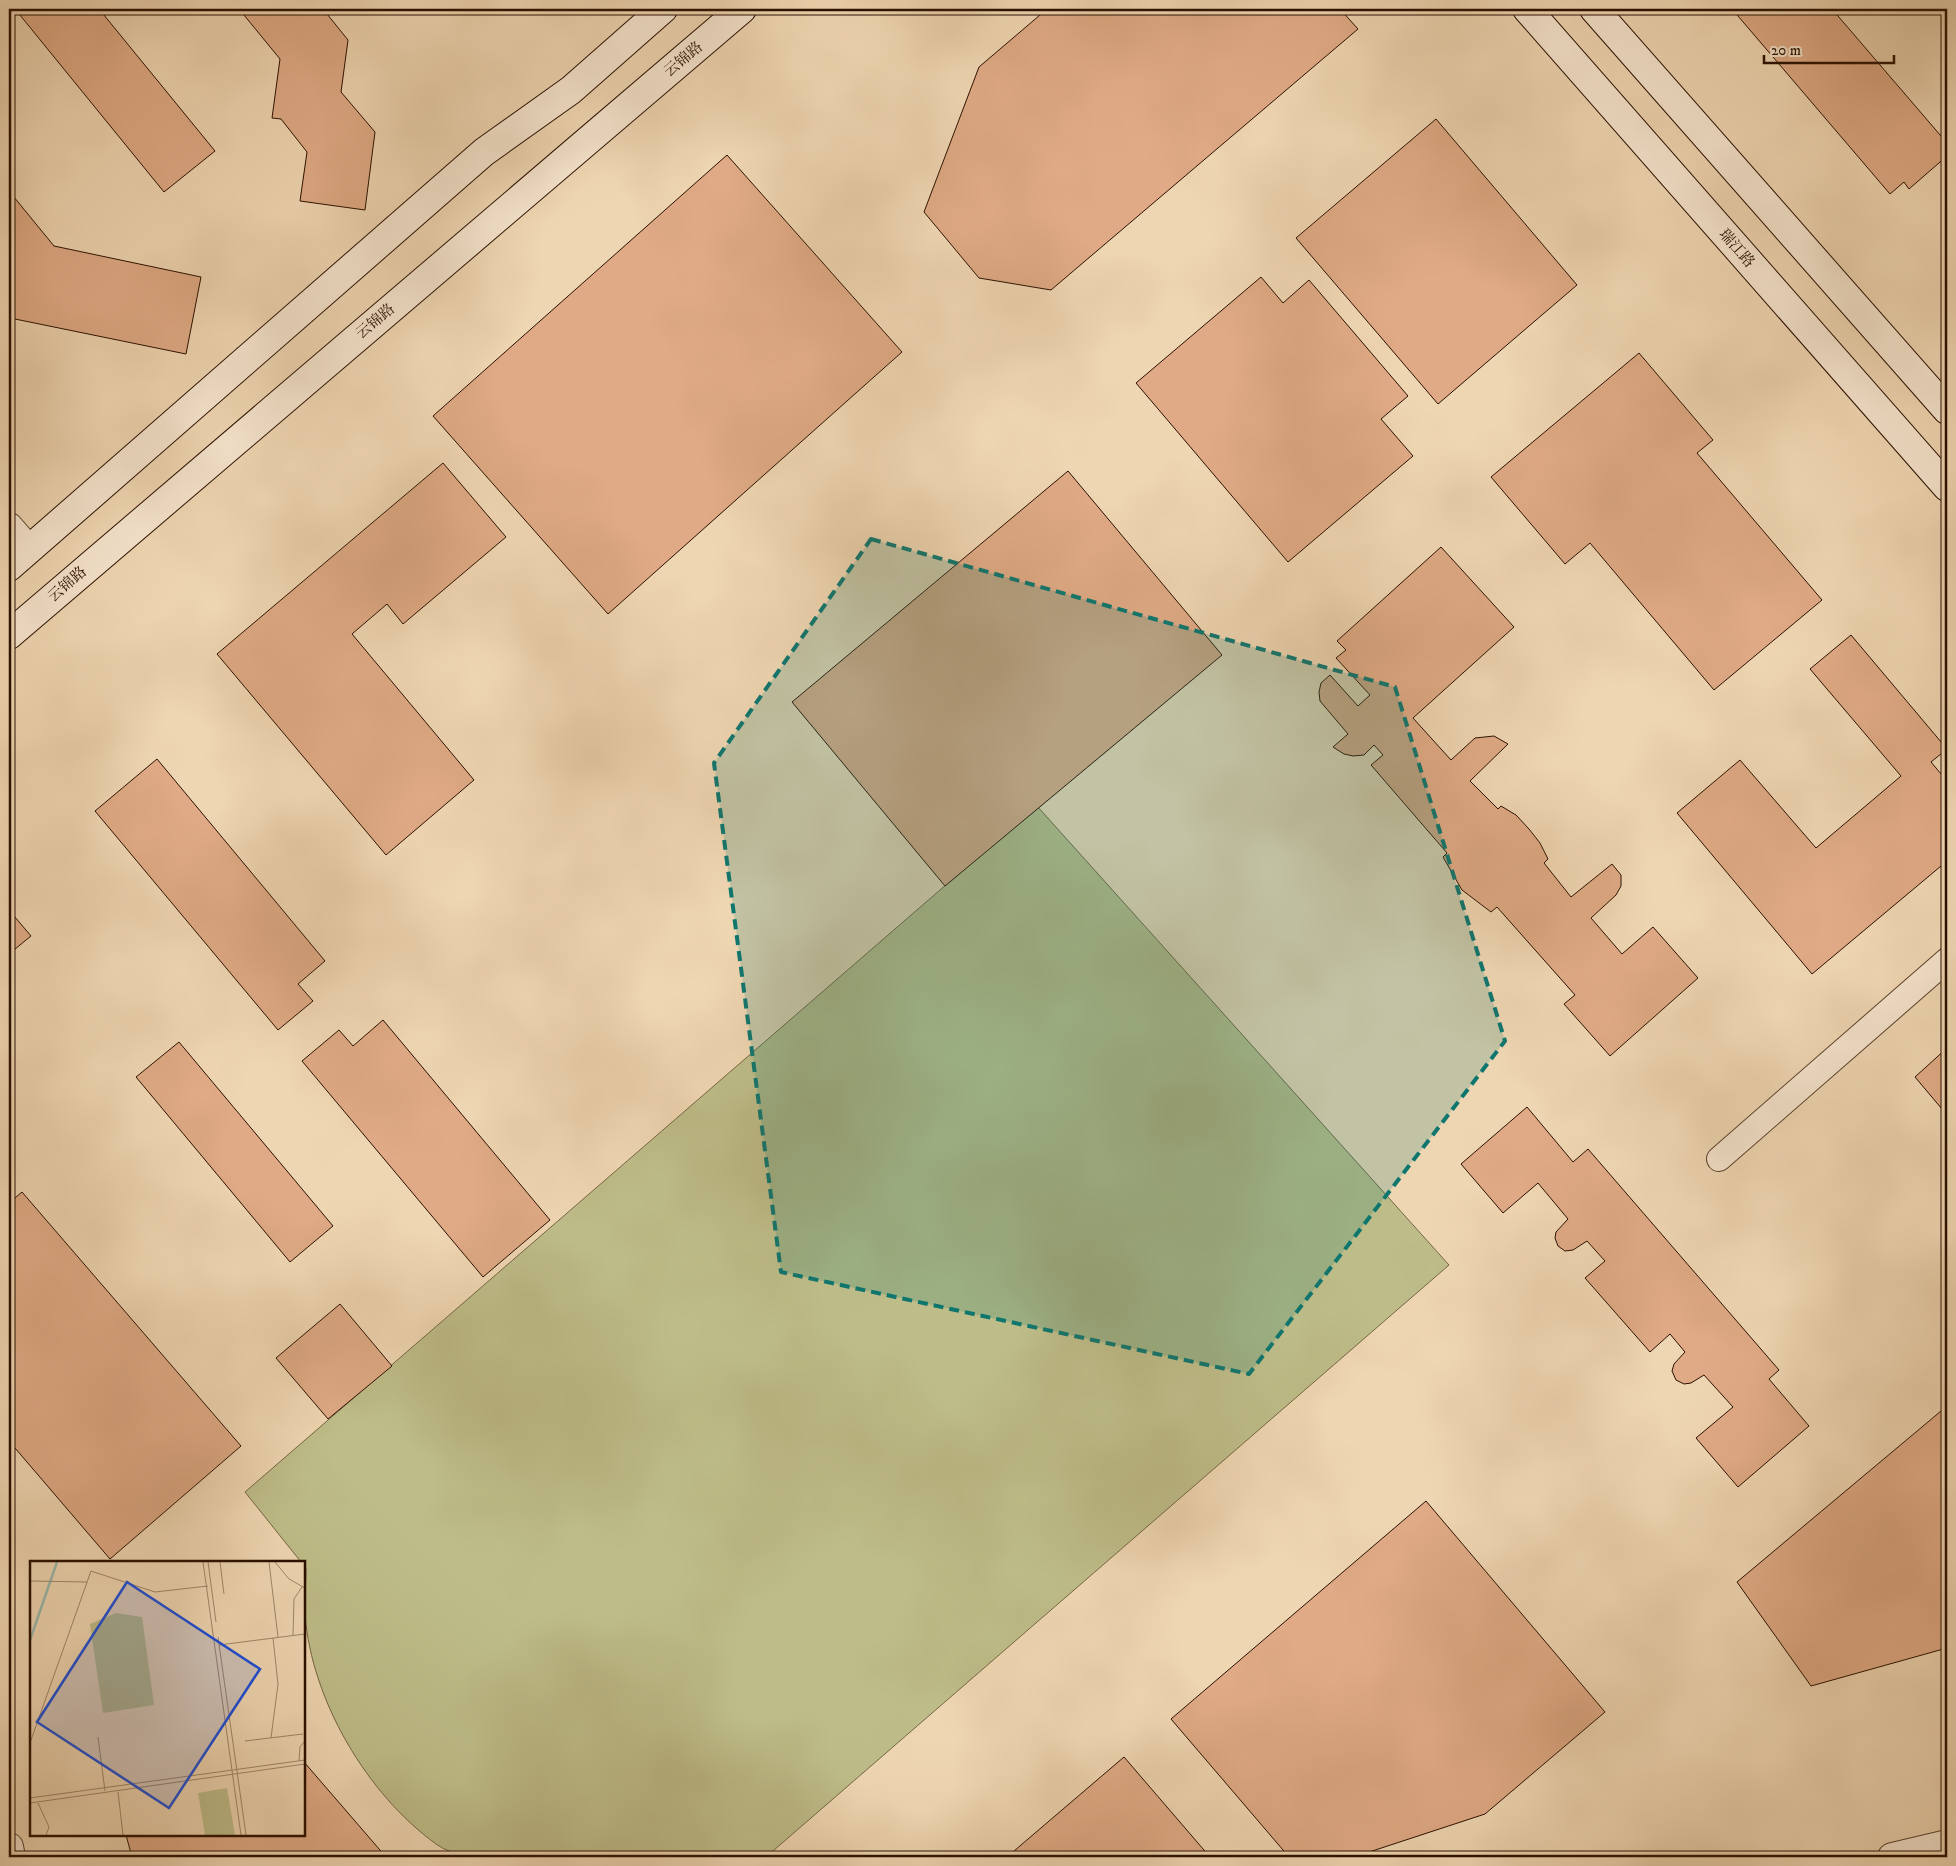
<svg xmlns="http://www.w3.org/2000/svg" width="1956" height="1866" font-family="'IM FELL DW Pica','Noto Serif SC',serif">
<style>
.pitch{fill:#bebd89;stroke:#746644}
.building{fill:#dfaa85;stroke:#2a1000}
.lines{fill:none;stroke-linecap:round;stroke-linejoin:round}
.lane-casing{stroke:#5b422c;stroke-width:26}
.street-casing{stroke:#5b422c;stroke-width:30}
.secondary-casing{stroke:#2a1000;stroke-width:30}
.lane{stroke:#f5e4cd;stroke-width:24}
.street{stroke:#f5e4cd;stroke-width:28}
.secondary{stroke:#f5e4cd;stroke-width:28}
.marked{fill:#0f766e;fill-opacity:0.2;stroke:#0f766e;stroke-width:4;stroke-dasharray:10 6;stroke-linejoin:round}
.labels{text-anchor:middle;stroke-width:4.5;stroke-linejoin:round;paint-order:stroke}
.street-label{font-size:15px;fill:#2a1000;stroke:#f5e4cd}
.inset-river{fill:none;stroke:#9ab9ad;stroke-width:2.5}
.inset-road{fill:none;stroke:#a0876b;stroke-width:1}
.view{fill:#1d4ed8;fill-opacity:0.15;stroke:#1d4ed8;stroke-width:2.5}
.inset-edge{fill:none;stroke:#2a1000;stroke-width:2.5}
</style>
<rect width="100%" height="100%" fill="#efd6b2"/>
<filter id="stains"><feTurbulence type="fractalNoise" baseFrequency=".004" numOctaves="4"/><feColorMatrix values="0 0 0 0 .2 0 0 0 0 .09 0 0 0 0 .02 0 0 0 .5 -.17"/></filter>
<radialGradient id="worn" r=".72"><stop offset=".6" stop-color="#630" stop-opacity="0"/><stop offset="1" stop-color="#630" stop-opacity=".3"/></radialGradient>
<!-- pitch -->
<path class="pitch" d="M1037 806 1449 1265 766 1857H464C455 1853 444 1850 436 1844 367 1794 312 1701 305 1615 304 1600 306 1584 306 1569L304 1562H301L245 1492Z"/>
<!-- building -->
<path class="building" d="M15 9H99L215 151 164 192Z
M239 9H323L348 40 341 92 375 132 365 210 300 201 307 152 281 119 272 118 280 59Z
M1047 9H1340L1358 29 1051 290 979 278 924 212 979 67Z
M1732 9H1832L1947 143V156L1909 189 1904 182 1890 194Z
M1436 119 1577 285 1438 404 1296 238Z
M727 155 902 352 608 614 433 416Z
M9 191 54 246 201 277 186 354 10 318 9 316Z
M1261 277 1283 303 1309 280 1408 396 1381 419 1413 456 1288 562 1136 383Z
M1639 353 1713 440 1697 453 1822 600 1714 690 1590 543 1565 564 1491 477Z
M443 463 506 537 403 624 387 604 352 634 474 780 386 855 217 654Z
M1068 471 1222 655 945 886 792 702Z
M1441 547 1514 627 1413 718 1451 760 1475 738 1494 736 1508 744 1470 781 1498 809 1501 806 1516 815 1529 829 1540 843 1548 859 1544 863 1571 897 1612 864 1621 875V886L1616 895 1591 918 1622 954 1653 927 1698 978 1610 1056 1564 1004 1575 995 1497 907 1491 912 1462 890 1443 857 1447 853 1371 765 1383 755 1374 745 1364 755 1353 756 1344 754 1333 747 1348 734 1320 701 1319 692 1321 683 1330 675 1358 706 1370 695 1336 658 1346 650 1337 641Z
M1851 635 1947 749 1931 762 1947 781V861L1812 974 1677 813 1740 760 1816 848 1901 776 1810 669Z
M157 759 325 961 298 984 313 1001 278 1030 95 811Z
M9 910 31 936 9 954Z
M383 1020 550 1220 483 1277 302 1061 339 1030 353 1046Z
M179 1042 333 1226 290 1262 136 1077Z
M1947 1048V1115L1915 1077Z
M1527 1107 1573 1162 1588 1149 1779 1370 1769 1379 1809 1426 1738 1487 1696 1438 1733 1407 1704 1375 1691 1383 1684 1384 1676 1380 1672 1371 1674 1364 1685 1352 1670 1334 1650 1352 1585 1278 1605 1261 1587 1241 1573 1250 1565 1251 1558 1246 1555 1238 1556 1232 1568 1219 1538 1183 1503 1213 1461 1164Z
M22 1192 241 1446 110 1559 9 1441V1203Z
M340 1304 392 1366 328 1419 276 1358Z
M1947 1406V1648L1811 1686 1737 1582Z
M1426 1501 1605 1712 1485 1814 1354 1857H1289L1171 1719Z
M1124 1757 1210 1857H1007Z
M304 1762 386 1857H132L126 1835H304Z"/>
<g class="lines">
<defs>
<path id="lane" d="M1719 1159 1947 960"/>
<path id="street" d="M9 527 28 549
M9 1847 11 1857
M1892 1857 1947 1844"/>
<path id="secondary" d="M1527 9 1947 487
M1594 9 1947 410
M9 567 484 152 571 90 663 9
M9 635 742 9"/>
</defs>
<!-- lane casing -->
<use href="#lane" class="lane-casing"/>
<!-- street casing -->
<use href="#street" class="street-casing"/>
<!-- secondary casing -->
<use href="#secondary" class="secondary-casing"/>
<!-- lane -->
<use href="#lane" class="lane"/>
<!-- street -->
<use href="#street" class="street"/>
<!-- secondary -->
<use href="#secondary" class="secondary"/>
</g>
<!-- marked area -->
<path class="marked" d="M871 539 1395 687 1505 1041 1249 1374 781 1272 714 763Z"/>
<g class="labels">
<!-- street labels -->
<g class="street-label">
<text transform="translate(683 59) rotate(-40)" y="5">云锦路</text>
<text transform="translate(1737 248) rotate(49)" y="5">瑞江路</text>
<text transform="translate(375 321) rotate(-40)" y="5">云锦路</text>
<text transform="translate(67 584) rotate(-41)" y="5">云锦路</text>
</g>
</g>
<!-- overview -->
<g transform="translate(30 1561)">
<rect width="275" height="275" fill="#efd6b2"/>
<path d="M197 227 205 274H175L168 232Z" fill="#bebd89"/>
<path d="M86 52 112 56 124 144 73 152 60 63Z" fill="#bebd89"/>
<path class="inset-river" d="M0 79 27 1"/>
<path class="inset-road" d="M173 1 211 274M178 1 186 61M190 1 194 33M239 1 248 76M245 1 259 18 275 27M0 20 57 21M263 74 264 38 272 26M188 76 216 274M189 84 275 73V76M68 176 75 230M241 177 248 123 243 77M215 180 273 173M0 182 61 10 125 31 178 25M269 200 270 186 275 180M88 231 93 274M0 237 275 199M0 242 275 203M8 242 19 266 16 274"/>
<path class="view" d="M97 21 230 108 139 247 7 161Z"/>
<rect width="275" height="275" class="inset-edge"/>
</g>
<!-- margin -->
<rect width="1956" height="1866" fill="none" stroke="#efd6b2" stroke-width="30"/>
<rect x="10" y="10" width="1936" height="1846" fill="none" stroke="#2a1000" stroke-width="2.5"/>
<rect x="15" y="15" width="1926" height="1836" fill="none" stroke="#2a1000"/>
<!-- scale -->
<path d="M1764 55v8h130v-8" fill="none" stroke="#2a1000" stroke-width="2.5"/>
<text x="1771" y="55" font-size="15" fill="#2a1000" stroke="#f5e4cd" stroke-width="4" paint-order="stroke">20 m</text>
<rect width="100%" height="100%" filter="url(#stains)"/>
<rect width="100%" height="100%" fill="url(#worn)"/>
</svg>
